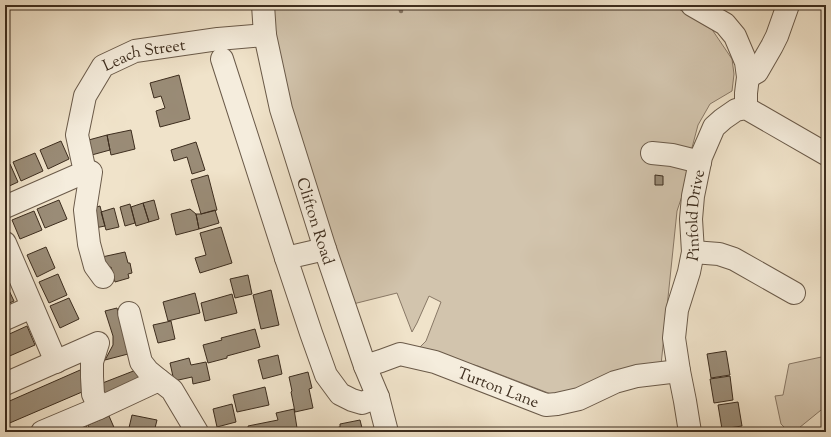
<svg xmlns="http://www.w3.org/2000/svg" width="831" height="437" font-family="'Sorts Mill Goudy',serif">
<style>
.green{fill:#d2c4ad;stroke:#887866}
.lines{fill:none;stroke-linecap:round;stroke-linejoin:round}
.stream{stroke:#847562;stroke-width:4.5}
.building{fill:#9a8c77;stroke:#3d2d1e}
.minor-casing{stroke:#6a5a49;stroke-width:24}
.minor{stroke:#f5eddd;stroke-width:22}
.labels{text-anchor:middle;stroke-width:3;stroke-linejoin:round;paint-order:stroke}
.street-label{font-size:16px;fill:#3d2d1e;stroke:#f5eddd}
</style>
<rect width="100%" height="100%" fill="#f0e3ca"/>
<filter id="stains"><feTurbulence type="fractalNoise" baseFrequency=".005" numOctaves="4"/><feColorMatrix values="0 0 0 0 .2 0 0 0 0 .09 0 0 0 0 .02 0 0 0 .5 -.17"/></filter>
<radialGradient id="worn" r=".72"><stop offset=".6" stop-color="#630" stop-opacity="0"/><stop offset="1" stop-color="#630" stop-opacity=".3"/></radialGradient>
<!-- green -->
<path class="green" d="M272 5H650L653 10 655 5H672L711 28 732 59 734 74 732 91 710 104 698 125 689 159 683 193 677 211 661 365 577 392 551 394 478 366 417 350 426 341 441 302 429 296 417 323 412 332 397 293 353 304 293 117 274 34Z
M826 356V406L794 432H789L781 424 775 396 783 395 789 364Z"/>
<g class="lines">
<!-- stream -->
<path class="stream" d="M400 5 401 11
M407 5H412"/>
</g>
<!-- building -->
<path class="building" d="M179 75 190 119 160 127 156 111 165 108 161 96 154 98 150 83Z
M131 130 135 149 111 155 107 135Z
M107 135 110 150 88 156 85 141Z
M61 141 69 159 48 169 40 150Z
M196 142 205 170 192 174 187 157 174 161 171 150Z
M35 153 43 171 21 181 13 162Z
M10 164 18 182 5 188V166Z
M208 175 217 210 201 214 191 180Z
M655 175 663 176V185H655Z
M59 200 67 219 45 228 37 209Z
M154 200 159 219 149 222 143 203Z
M143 203 149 222 136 226 131 207Z
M130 204 135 223 125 226 120 207Z
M100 206 105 226 95 228 90 209Z
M114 208 119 227 106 230 101 212Z
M190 209 196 214 199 229 176 235 171 214Z
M215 210 219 223 199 229 196 214H201Z
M34 211 42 230 20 239 12 220Z
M221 227 232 263 200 273 195 258 206 255 200 233Z
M46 247 55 268 37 277 27 255Z
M125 252 128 263H130L132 273 128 274 129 278 115 282 111 267 105 269 102 257Z
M58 274 67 295 49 303 39 282Z
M248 275 252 294 235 298 230 279Z
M5 282 14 301 5 305Z
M271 290 279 325 261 329 253 295Z
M195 293 200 313 168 321 163 302Z
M232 294 237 313 205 321 201 303Z
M69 298 79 319 60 328 50 306Z
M117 308 128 354 105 360 113 345V336L105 311Z
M171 321 175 339 158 343 153 325Z
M27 326 35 345 5 358V336Z
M255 329 260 347 227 356V358L208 363 203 345 222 340 221 338Z
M726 351 730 375 711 378 707 354Z
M278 355 282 374 263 379 258 360Z
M189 358 191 365 206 362 210 380 193 384 192 377 174 381 170 363Z
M87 367 89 389 5 425V403Z
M136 370 140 380 103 396 100 384Z
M308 372 312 388 309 389 313 408 295 412 291 392 292 391 289 377Z
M730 376 733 400 714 403 710 379Z
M265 387 269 405 237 412 233 395Z
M738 402 742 426 722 429 718 405Z
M232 404 236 422 217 427 213 409Z
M294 409 297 428 282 431 283 432H249L248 426 278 420 276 413Z
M132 415 157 420 154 432H128Z
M109 416 116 432H91L88 425Z
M360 420 363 432H332L331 429 340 427V424Z
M86 425 89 432H71Z
M743 428 744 432H724Z"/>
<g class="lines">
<defs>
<g id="minor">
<path id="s1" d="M263 5 265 35 281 109 325 249 365 366 378 397 387 432"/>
<path d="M692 5 725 24 735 36 746 62 748 77 746 93V108"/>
<path d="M222 59 286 258"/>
<path d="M748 77 757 72 772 46 777 36 788 5"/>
<path d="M652 153 672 155 700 162"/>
<path d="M91 172 85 210 89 244 95 266 103 277"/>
<path id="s2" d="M5 207 85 172 77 135 85 96 103 66 135 51 218 39 265 35"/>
<path d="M5 243 56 362"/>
<path d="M325 249 286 258 311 333 326 375 340 394 352 400 362 403 378 397"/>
<path d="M693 252 719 254 734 259 794 293"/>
<path d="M129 313 141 362 148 371 159 380"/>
<path d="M5 319 32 307"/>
<path id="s3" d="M365 366 381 361 400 354 435 362 546 405 557 404 579 399 615 382 637 376 679 371"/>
<path d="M5 384 98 343 92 362V377L93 394 99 408"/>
<path d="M42 432 99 408 159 380 172 390 197 432"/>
<path id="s4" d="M690 432 685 401 679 371 674 338 677 310 689 272 693 252 691 219 693 196 701 157 714 127 723 119 736 110 746 108 826 154"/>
</g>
</defs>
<!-- minor casing -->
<use href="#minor" class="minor-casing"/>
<!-- minor -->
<use href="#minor" class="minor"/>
</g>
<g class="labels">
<!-- street labels -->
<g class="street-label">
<text dy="6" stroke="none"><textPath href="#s2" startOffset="243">Leach Street</textPath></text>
<text dy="6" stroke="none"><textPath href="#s4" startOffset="221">Pinfold Drive</textPath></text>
<text dy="6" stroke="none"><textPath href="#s1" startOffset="223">Clifton Road</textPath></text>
<text dy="6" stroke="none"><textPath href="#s3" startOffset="141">Turton Lane</textPath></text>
</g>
</g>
<!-- margin -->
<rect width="831" height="437" fill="none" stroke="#f0e3ca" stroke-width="20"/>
<rect x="6" y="6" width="819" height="425" fill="none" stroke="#3d2d1e" stroke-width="2"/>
<rect x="10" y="10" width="811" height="417" fill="none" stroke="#3d2d1e"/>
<rect width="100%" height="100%" filter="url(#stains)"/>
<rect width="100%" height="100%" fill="url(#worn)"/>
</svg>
